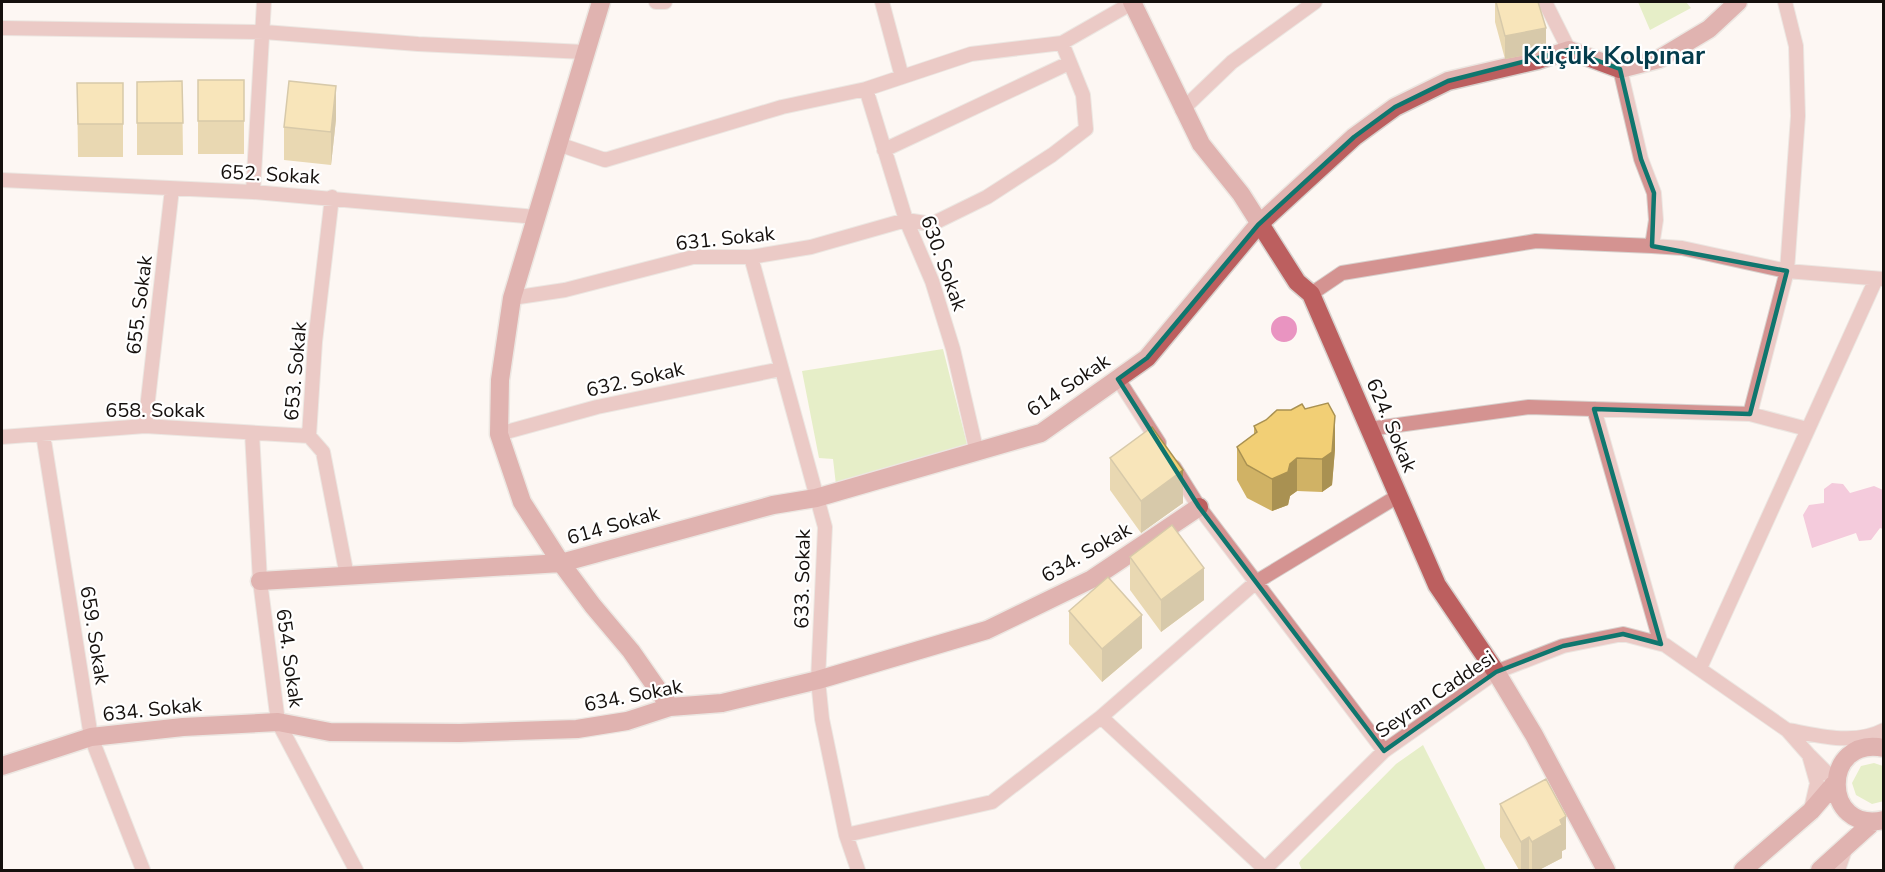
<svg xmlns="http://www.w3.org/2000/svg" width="1885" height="872" font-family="'Nunito Sans',sans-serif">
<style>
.green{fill:#cae394}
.water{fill:#e994c1}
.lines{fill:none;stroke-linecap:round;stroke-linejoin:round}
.street-casing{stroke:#d8d2ce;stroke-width:16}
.secondary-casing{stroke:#d8d2ce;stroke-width:21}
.street{stroke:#d49391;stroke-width:14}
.secondary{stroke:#bc5f5f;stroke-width:18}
.wall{fill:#d0b265}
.shaded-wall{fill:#a99152}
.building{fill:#f2cf75;stroke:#a99152;stroke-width:1.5}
.marked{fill:none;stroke:#0f766e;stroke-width:4.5;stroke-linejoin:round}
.labels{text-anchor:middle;stroke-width:4.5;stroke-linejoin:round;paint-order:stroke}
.street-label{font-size:20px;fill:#15100d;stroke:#fff}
.district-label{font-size:26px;font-weight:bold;fill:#043c4c;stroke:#fff}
</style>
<rect width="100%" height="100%" fill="#fdf7f3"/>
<!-- green -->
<path class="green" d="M1638 2H1686L1691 8 1650 30Z
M943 349 967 444 963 451 836 485 833 459 819 458 802 371Z
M1423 745 1486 870H1302L1299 863 1301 860 1396 764Z
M1874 763 1883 766 1884 801 1872 804 1856 795 1852 783 1861 766Z"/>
<!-- water -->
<path class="water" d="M1271 329a13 13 0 1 1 26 0a13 13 0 1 1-26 0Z
M1832 483 1843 484 1850 493 1874 486 1883 490V529L1880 528 1871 540 1859 541 1856 533 1812 548 1803 515 1809 505 1824 503V489Z"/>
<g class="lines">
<defs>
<path id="street" d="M656 2H665
M882 2 902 77
M1545 2 1569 50
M2 28 264 32 418 44 584 52
M1620 69 1641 159 1654 193 1656 220 1652 246 1682 248 1787 271 1883 279
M866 89 906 220 932 281 953 349 977 453
M1182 110 1232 62 1315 2
M558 144 605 160 782 107 866 89 971 54 1062 43
M884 150 1069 63
M2 180 253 192 536 217
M253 192 264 2
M332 197 315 342 309 436 323 452 347 576
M751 257 825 527 818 680 822 719 846 835 858 870
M1311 294 1342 273 1536 241 1652 246
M512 298 565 290 693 257H751L811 247 906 220 932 224 987 197 1052 155 1086 129 1083 95 1062 43 1132 3
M1118 379 1159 443
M1594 409 1661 644
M1750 414 1807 429
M145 426 172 189
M1369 429 1529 407 1750 414 1787 271 1798 116 1796 46 1785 2
M252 433 260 581 278 722 356 870
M43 434 91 737 143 870
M499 434 597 407 781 369
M2 437 145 426 309 436
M1174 467 1199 507 1384 751
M1700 668 1876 279
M1101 717 1265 869
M1787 730C1818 735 1854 746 1884 730
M1810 756 1836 782
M846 835 992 802 1101 717 1256 582 1398 496
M1264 870 1384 751 1496 672 1563 646 1623 634 1665 645 1787 730 1809 755 1817 783 1811 809
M1838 870 1846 847"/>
<path id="secondary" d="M601 2 512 298 500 380 499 434 522 502 561 563 593 606 631 651 670 707
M1132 2 1201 144 1241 194 1297 282 1311 294 1437 585 1496 672 1534 735 1606 870
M260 581 561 563 773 505 816 498 1041 433 1147 358 1258 225 1354 137 1395 107 1448 81 1538 60 1569 50 1620 69 1659 59 1709 29 1738 2
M1884 748C1821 735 1821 834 1884 820
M2 766 91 737 183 727 278 722 330 732 460 733 577 729 627 721 670 707 722 703 818 680 987 630 1092 579 1199 507
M1743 870 1811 811 1836 782
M1820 870 1873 822"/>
</defs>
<!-- street casing -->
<use href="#street" class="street-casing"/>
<!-- secondary casing -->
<use href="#secondary" class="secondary-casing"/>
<!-- street -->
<use href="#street" class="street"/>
<!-- secondary -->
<use href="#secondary" class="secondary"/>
</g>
<!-- wall -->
<path class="wall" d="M1495 2H1538L1546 51 1505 59 1495 22Z
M198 80H244V154H198Z
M182 81 183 155H137V82Z
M77 83H123V157H78Z
M336 119 331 165 284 160V127Z
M1305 409 1335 449 1332 485 1322 492 1297 491 1290 496 1288 505 1272 511 1247 498 1237 480V447L1254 434V426Z
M1110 458 1183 503 1141 533 1110 490Z
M1130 557 1204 600 1161 632 1130 590Z
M1069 611 1142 648 1102 682 1069 644Z
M1500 804 1566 849 1562 851V858L1539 870H1519L1500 837Z"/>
<!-- shaded-wall -->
<path class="shaded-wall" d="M1546 28V51L1505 59V36Z
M336 86V119L331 165V132Z
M1335 416V449L1332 485 1322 492V459Z
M1297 458V491L1290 496 1288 505 1272 511V479Z
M1183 470V503L1141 533V501Z
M1204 568V600L1161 632V600Z
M1142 615V648L1102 682V649Z
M1566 816V849L1562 851V858L1539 870H1532V842L1560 820Z
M1529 837V870H1521V842Z"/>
<!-- building -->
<path class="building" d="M1496 2H1538L1546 28 1505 36Z
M198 80H244V121H198Z
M182 81 183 123H137V82Z
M289 81 336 86 331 132 284 127Z
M77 83H123V124H78Z
M1328 403 1335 416 1332 452 1322 459 1297 458 1290 464 1288 472 1272 479 1247 465 1237 447 1257 432 1254 426 1266 420 1277 410H1291L1302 404 1305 409Z
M1152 427 1183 470 1141 501 1110 458Z
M1172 525 1204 568 1161 600 1130 557Z
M1108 577 1142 615 1102 649 1069 611Z
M1546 779 1566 816 1560 820 1562 825 1532 842 1529 837 1521 842 1500 804Z"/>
<!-- marked area -->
<path d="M0 0H1885V872H0ZM1569 50 1620 69 1641 159 1654 193 1652 246 1787 271 1750 414 1594 409 1661 644 1623 634 1563 646 1496 672 1384 751 1199 507 1118 379 1147 358 1258 225 1354 137 1395 107 1448 81Z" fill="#fdf7f3" fill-opacity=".55" fill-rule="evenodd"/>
<path class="marked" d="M1569 50 1620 69 1641 159 1654 193 1652 246 1787 271 1750 414 1594 409 1661 644 1623 634 1563 646 1496 672 1384 751 1199 507 1118 379 1147 358 1258 225 1354 137 1395 107 1448 81Z"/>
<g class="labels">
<!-- street labels -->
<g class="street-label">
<text transform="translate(270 174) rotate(3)" y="7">652. Sokak</text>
<text transform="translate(725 238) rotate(-6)" y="7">631. Sokak</text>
<text transform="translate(944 263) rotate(70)" y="7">630. Sokak</text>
<text transform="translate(139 305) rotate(-83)" y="7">655. Sokak</text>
<text transform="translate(295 371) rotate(-85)" y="7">653. Sokak</text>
<text transform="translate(635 379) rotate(-13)" y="7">632. Sokak</text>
<text transform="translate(1068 385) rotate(-34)" y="7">614 Sokak</text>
<text x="155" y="417">658. Sokak</text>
<text transform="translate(1392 425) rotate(67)" y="7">624. Sokak</text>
<text transform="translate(613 525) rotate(-16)" y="7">614 Sokak</text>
<text transform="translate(1086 552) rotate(-30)" y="7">634. Sokak</text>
<text transform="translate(802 579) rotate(-89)" y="7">633. Sokak</text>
<text transform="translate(95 635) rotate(81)" y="7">659. Sokak</text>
<text transform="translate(290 658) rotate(82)" y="7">654. Sokak</text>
<text transform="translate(1435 694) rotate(-34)" y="7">Seyran Caddesi</text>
<text transform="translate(633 695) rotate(-11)" y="7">634. Sokak</text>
<text transform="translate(152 709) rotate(-6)" y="7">634. Sokak</text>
</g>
<!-- district labels -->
<g class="district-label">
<text x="1614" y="64">Küçük Kolpınar</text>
</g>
</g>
<!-- border -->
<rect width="1885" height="872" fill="none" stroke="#15100d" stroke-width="6"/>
</svg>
